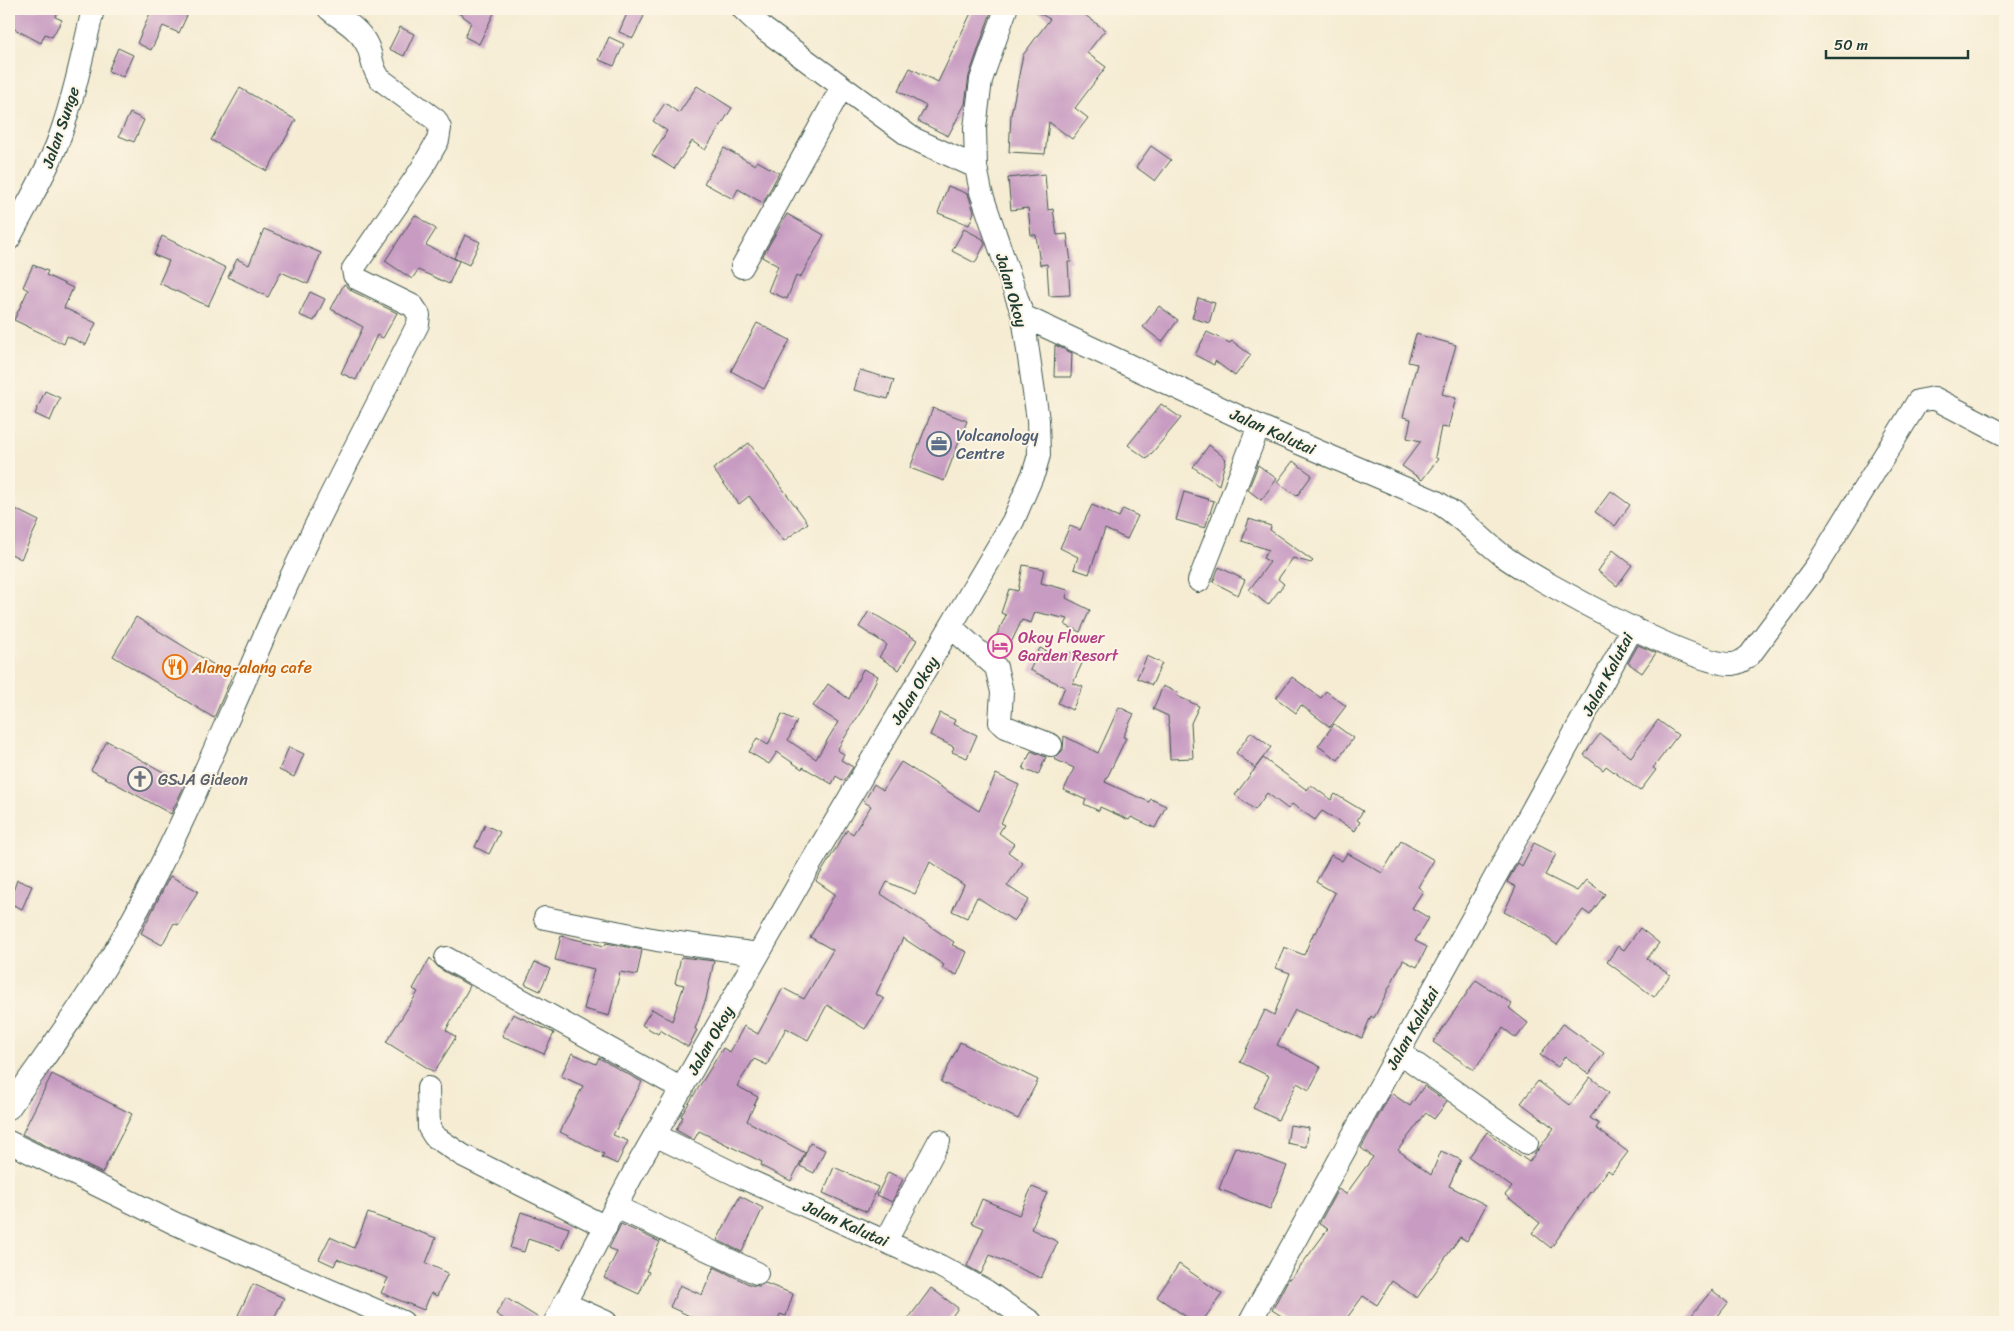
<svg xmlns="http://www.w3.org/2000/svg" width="2014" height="1331" font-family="Sriracha,sans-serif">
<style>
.building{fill:#c89cc2}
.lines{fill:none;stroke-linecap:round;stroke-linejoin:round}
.street-casing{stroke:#3f574c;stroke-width:24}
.street{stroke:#fff;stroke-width:22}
.labels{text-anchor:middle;stroke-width:4;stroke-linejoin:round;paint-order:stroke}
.street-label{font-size:16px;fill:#1f3d34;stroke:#fcf5e5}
.service-label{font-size:16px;fill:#4e5e75;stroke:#fcf5e5;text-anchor:start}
.hotel-label{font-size:16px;fill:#b23c85;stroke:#fcf5e5;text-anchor:start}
.food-label{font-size:16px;fill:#c56008;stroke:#fcf5e5;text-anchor:start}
.worship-label{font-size:16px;fill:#5b616d;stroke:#fcf5e5;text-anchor:start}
</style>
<rect width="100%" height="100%" fill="#fcf5e5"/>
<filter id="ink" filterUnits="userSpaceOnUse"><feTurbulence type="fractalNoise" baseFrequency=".02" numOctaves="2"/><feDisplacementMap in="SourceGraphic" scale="10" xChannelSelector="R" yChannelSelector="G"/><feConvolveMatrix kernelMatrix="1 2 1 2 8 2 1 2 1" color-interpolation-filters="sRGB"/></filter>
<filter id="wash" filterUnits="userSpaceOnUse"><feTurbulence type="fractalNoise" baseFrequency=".0096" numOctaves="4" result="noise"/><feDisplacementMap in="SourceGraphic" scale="20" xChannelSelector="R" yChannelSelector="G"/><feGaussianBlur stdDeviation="1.12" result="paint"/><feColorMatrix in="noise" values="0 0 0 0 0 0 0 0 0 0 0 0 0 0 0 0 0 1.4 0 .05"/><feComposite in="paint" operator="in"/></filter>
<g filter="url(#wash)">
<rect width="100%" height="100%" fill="#f5ecd3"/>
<g id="blocks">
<!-- building -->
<path class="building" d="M9 9H60L55 17 62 20 52 37 45 34 41 43 9 26Z
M152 9H190L179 33 163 26 151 50 137 43Z
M453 9H496L479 44 465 37 471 22Z
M629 9 644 16 633 38 619 32Z
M973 9H984L991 12 969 76 965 104 948 136 918 121 926 106 898 91 910 68 938 82Z
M1031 9H1077L1105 30 1087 53 1106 67 1075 108 1088 118 1072 139 1049 122 1045 154 1009 152 1011 115 1023 55 1050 19Z
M400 27 414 34 404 56 389 49Z
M609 37 624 44 614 66 599 60Z
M118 48 133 55 123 77 108 71Z
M697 86 732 108 705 150 692 141 674 169 652 155 667 131 653 121 665 103 679 113Z
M240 88 296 120 267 171 211 140Z
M130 113 144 120 134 142 119 136Z
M1151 146 1171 160 1155 181 1136 167Z
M724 148 755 165 757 161 779 173 763 203 738 189 733 199 704 183Z
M1045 174 1048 210 1053 209 1057 235 1067 234 1071 262H1068L1070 295 1049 296 1047 264 1040 265 1036 235H1031L1028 208 1011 210 1008 178Z
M948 186 968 194 974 212 969 225 938 213Z
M787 214 824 235 800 278 796 276 787 299 768 291 778 266 762 257Z
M415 215 436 229 426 245 459 261 449 284 418 270 412 279 385 261Z
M264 229 321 253 308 284 281 272 268 297 228 277 237 259 249 265Z
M964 229 983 239 985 244 975 263 952 251Z
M465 235 480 242 469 265 454 258Z
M162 236 226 268 208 306 159 283 169 261 154 255Z
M33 265 48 271 46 275 73 288 64 308 96 323 86 345 67 336 64 344 14 320 28 290 23 287Z
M344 284 352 291 397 313 383 338 377 335 356 380 341 373 363 327 331 309Z
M310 292 325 299 314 321 299 315Z
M1198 298 1215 303 1209 323 1192 318Z
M1159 306 1178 320 1162 342 1143 327Z
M757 323 790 340 764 389 731 371Z
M1207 332 1230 343 1232 341 1251 355 1235 376 1215 361 1214 365 1195 355Z
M1416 334 1456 345 1442 394 1456 398 1448 428 1441 427 1435 457 1438 459 1422 480 1402 466 1421 441 1407 438 1411 419 1403 417 1417 364 1408 362Z
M1055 345 1072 353 1071 377H1054Z
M860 370 894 380 888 399 854 390Z
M45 391 60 398 50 421 35 414Z
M1161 404 1181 418 1147 459 1128 445Z
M933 408 967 421 944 481 910 468Z
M749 443 808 523 784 541 749 496 739 504 713 469Z
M1209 445 1226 459 1219 485 1193 467Z
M1293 461 1312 475 1297 496 1277 482Z
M1258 465 1277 479 1261 500 1248 490Z
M1611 491 1630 505 1615 526 1595 512Z
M1184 492 1214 501 1205 528 1176 520Z
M1092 505 1119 517 1123 509 1138 516 1127 539 1105 529 1089 574 1074 569 1078 557 1060 548 1070 526 1080 530Z
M9 506 39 521 21 559 9 553Z
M1249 519 1271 526 1270 530 1313 561 1311 563 1293 558 1278 579 1284 584 1268 605 1249 590 1270 562 1263 558 1269 550 1242 541Z
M1613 550 1632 565 1617 586 1598 571Z
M1023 565 1044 569 1041 583 1068 590 1066 598 1090 610 1080 632 1065 625 1068 619 1035 612 1031 623 1022 620 1004 657 992 645 1006 615 1001 613 1009 589 1018 591Z
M1219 567 1245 580 1238 595 1213 582Z
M869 611 917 640 899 670 879 657 887 645 859 627Z
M136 617 232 676 214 718 113 656Z
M1638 645 1656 653 1642 673 1628 663Z
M1040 648 1066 660 1070 652 1084 659 1073 683 1083 687 1072 710 1058 703 1065 687 1030 670Z
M1147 656 1162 663 1152 685 1137 678Z
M863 669 878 676 862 710 837 750 844 754 841 760 853 767 844 781 836 776 832 784 803 767 802 769 777 752 769 764 749 752 757 738 768 745 782 714 797 721 788 740 816 759 838 722 813 706 828 684 849 699Z
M1292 677 1321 698 1326 691 1346 706 1330 727 1301 705 1296 713 1276 698Z
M1163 686 1178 693 1177 696 1199 706 1191 723 1193 758 1170 759 1168 716 1153 709Z
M1119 707 1134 714 1123 737 1126 738 1105 782 1149 802 1151 799 1166 806 1155 828 1131 817 1129 820 1100 807 1099 811 1084 804 1086 800 1064 790 1074 768 1054 759 1063 750 1064 736 1098 753Z
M940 713 955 720 953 724 977 735 967 758 952 752 954 747 930 735Z
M1658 720 1678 735 1653 768 1656 770 1640 791 1606 766 1603 770 1584 755 1600 734 1631 757Z
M1334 724 1353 738 1338 760 1318 746Z
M1251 732 1271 747 1255 768 1236 753Z
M107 741 185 784 171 814 91 770Z
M289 747 304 754 294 777 279 770Z
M1031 751 1046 757 1038 775 1023 769Z
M1263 758 1307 790 1311 785 1331 800 1335 794 1363 811 1357 820 1360 822 1355 831 1322 811 1315 820 1292 804 1288 809 1267 793 1255 810 1235 795Z
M901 762 979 811 996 774 1019 785 1001 823 1004 825 999 833 1014 844 1008 852 1023 863 1007 886 1029 900 1014 921 977 897 967 918 952 911 964 885 930 862 915 894 887 882 881 894 954 942 952 945 967 952 957 975 942 968 944 965 903 938 876 994 884 999 865 1029 827 1005 808 1040 786 1028 767 1065 754 1059 737 1086 758 1097 747 1121 805 1153 791 1181 761 1166 762 1162 699 1131 694 1140 676 1130 683 1117 681 1116 723 1048 730 1052 744 1026 758 1034 783 988 804 999 833 950 810 937 835 894 816 881 847 830 853 834 871 806 864 802 874 784 883 790Z
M485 825 500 832 489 854 475 847Z
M1401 841 1434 860 1418 887 1423 891 1412 908 1429 918 1415 941 1427 947 1417 967 1403 960 1374 1018 1371 1016 1362 1038 1295 1010 1277 1045 1321 1067 1309 1090 1297 1083 1278 1120 1253 1108 1269 1076 1240 1062 1265 1010 1274 1015 1290 973 1276 968 1284 947 1304 955 1314 932 1316 933 1335 893 1316 882 1331 855 1342 861 1347 853 1382 873Z
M1534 843 1556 854 1545 875 1577 891 1586 880 1605 894 1590 915 1583 910 1557 945 1531 926 1504 912 1516 887 1507 882 1518 863 1522 866Z
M170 876 198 891 178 925 174 923 162 945 141 933Z
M17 880 32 886 22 909 9 903Z
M1640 928 1659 943 1647 959 1670 975 1654 997 1607 962 1618 946 1624 950Z
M561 936 605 946 606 943 642 950 637 975 620 972 609 1016 584 1009 594 969 555 960Z
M681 957 714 961 706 999 695 1029 697 1030 688 1047 660 1030 658 1034 642 1025 652 1009 672 1021 684 985 675 983Z
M430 958 440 969 470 986 446 1030 456 1037 434 1072 386 1042 418 992 413 989Z
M535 962 550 969 540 991 525 984Z
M1476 980 1512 1004 1509 1008 1528 1023 1516 1038 1503 1028 1474 1070 1433 1042Z
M513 1014 554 1033 544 1054 502 1036Z
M1563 1024 1604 1053 1589 1074 1565 1056 1558 1067 1540 1055Z
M960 1042 1038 1080 1018 1119 941 1082Z
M572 1053 596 1064 599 1058 642 1082 613 1135 628 1141 617 1164 602 1157 604 1154 560 1132 583 1086 561 1076Z
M52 1074 132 1114 102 1173 22 1134Z
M1590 1077 1609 1092 1590 1118 1599 1124 1596 1128 1628 1152 1612 1173 1608 1170 1591 1193 1590 1192 1551 1248 1532 1233 1540 1223 1505 1195 1512 1187 1469 1157 1487 1132 1529 1162 1554 1128 1521 1103 1538 1081 1570 1105Z
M1424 1086 1447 1102 1434 1119 1426 1113 1398 1150 1431 1175 1441 1151 1461 1160 1449 1186 1486 1205 1467 1241 1460 1237 1417 1298 1392 1281 1377 1305 1363 1296 1344 1322H1291L1272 1310 1289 1278 1291 1279 1328 1229 1319 1224 1338 1189 1346 1194 1373 1157 1361 1148 1391 1093 1410 1106Z
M1290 1125 1309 1128 1306 1147 1287 1143Z
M810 1143 825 1150 814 1173 800 1166Z
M1235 1147 1287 1166 1270 1209 1219 1189Z
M834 1167 878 1187 867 1212 823 1193Z
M888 1172 903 1179 892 1202 877 1195Z
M1032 1187 1047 1193 1031 1229 1058 1242 1041 1278 990 1255 981 1274 967 1266 984 1228 972 1223 982 1199 1019 1215Z
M740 1196 763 1208 742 1252 717 1240Z
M521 1212 569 1228 561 1250 528 1239 524 1252 510 1248Z
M368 1213 436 1238 426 1263 448 1273 437 1296 431 1293 424 1310 381 1293 388 1278 337 1259 334 1266 319 1259 330 1237 354 1248Z
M621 1224 660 1242 646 1271 649 1272 639 1294 604 1278 617 1252 609 1248Z
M1179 1264 1222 1294 1202 1322H1194L1157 1297Z
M714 1267 751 1285 759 1286 765 1283 793 1294 786 1316 780 1314 777 1322H703L670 1307 680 1285 702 1295Z
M253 1284 284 1298 272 1322H254L238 1315Z
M931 1288 958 1308 948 1322H906Z
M1712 1290 1728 1303 1713 1322H1686Z
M506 1298 542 1320V1322H509L496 1314Z"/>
</g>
</g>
<g filter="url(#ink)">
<use href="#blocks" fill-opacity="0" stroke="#3f574c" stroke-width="1"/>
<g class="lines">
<defs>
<path id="street" d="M743 9 764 29 912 138 976 167
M9 239C26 206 46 174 59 139 74 97 83 53 93 9
M742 267 842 87
M1023 316 1259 426 1435 501C1462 516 1481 540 1506 558 1541 582 1695 667 1733 664 1740 663 1745 659 1750 655L1817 565 1918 401 1934 398 2005 435
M1199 581 1259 426
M951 627 996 667 1002 692 1000 722 1006 727 1051 745
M545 918 657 940 758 954
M446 958 682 1089
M1399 1052 1527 1143
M428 1088 429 1128 434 1136 462 1155 606 1227
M9 1108C47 1053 87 1000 120 942 181 835 227 719 277 607 320 511 371 418 418 324L419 315 413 306 358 279 354 275 353 269 421 170 438 140 440 128 436 120 380 79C370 66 373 55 366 43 358 28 342 20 329 9
M655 1135 741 1177 940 1266 986 1291 1031 1322
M9 1142 176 1224 403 1322
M616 1207 757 1273
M886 1241 939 1141
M564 1303 606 1322
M555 1322 636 1168 802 878 1013 521 1034 472 1039 455 1038 420 1023 316 981 192 976 167 975 128 981 80 1006 9
M1250 1322 1633 627"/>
</defs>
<!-- street casing -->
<use href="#street" class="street-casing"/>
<!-- street -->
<use href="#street" class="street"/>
</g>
</g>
<!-- icons -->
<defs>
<symbol id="office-ring" viewBox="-11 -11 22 22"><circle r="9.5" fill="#fcf5e5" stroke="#5c6f8a" stroke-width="1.5"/><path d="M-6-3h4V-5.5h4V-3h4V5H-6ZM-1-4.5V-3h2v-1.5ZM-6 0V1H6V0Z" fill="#5c6f8a"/></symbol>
<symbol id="hotel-ring" viewBox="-11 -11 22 22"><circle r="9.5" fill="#fcf5e5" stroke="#d1479c" stroke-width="1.5"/><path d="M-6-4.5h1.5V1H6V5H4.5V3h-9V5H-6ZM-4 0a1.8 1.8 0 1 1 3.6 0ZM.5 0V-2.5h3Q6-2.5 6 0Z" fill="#d1479c"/></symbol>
<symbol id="restaurant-ring" viewBox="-11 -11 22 22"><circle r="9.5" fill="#fcf5e5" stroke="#e8710a" stroke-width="1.5"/><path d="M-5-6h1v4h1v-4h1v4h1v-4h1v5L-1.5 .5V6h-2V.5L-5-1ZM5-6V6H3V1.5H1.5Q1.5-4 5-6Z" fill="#e8710a"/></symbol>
<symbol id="church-ring" viewBox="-11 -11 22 22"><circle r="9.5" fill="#fcf5e5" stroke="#6b7280" stroke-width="1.5"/><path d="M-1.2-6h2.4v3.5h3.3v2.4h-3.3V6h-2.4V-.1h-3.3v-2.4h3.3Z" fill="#6b7280"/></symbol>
</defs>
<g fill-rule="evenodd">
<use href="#office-ring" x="925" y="430" width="28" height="28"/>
<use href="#hotel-ring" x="986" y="632" width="28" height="28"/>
<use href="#restaurant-ring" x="161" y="653" width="28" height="28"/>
<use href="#church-ring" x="126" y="765" width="28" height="28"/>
</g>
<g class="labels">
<!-- street labels -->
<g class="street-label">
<text transform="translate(60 127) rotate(-71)" y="6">Jalan Sunge</text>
<text transform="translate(1012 290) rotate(74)" y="6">Jalan Okoy</text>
<text transform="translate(1273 431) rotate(24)" y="6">Jalan Kalutai</text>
<text transform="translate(1607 674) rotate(-62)" y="6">Jalan Kalutai</text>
<text transform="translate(914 690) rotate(-59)" y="6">Jalan Okoy</text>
<text transform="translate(1412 1028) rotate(-61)" y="6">Jalan Kalutai</text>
<text transform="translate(710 1040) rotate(-60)" y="6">Jalan Okoy</text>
<text transform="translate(846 1223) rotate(24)" y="6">Jalan Kalutai</text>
</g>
<!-- service labels -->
<g class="service-label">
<text x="956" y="441">Volcanology<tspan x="956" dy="18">Centre</tspan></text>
</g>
<!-- hotel labels -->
<g class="hotel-label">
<text x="1018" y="643">Okoy Flower<tspan x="1018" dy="18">Garden Resort</tspan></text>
</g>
<!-- food labels -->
<g class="food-label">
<text x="192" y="673">Alang-alang cafe</text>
</g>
<!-- worship labels -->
<g class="worship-label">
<text x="158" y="785">GSJA Gideon</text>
</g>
</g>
<!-- margin -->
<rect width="2014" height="1331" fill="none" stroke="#fcf5e5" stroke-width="30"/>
<!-- scale -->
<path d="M1826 50v8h142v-8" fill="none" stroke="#1f3d34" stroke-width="2.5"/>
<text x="1834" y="50" font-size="15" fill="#1f3d34" stroke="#fcf5e5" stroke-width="4" paint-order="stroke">50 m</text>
</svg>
